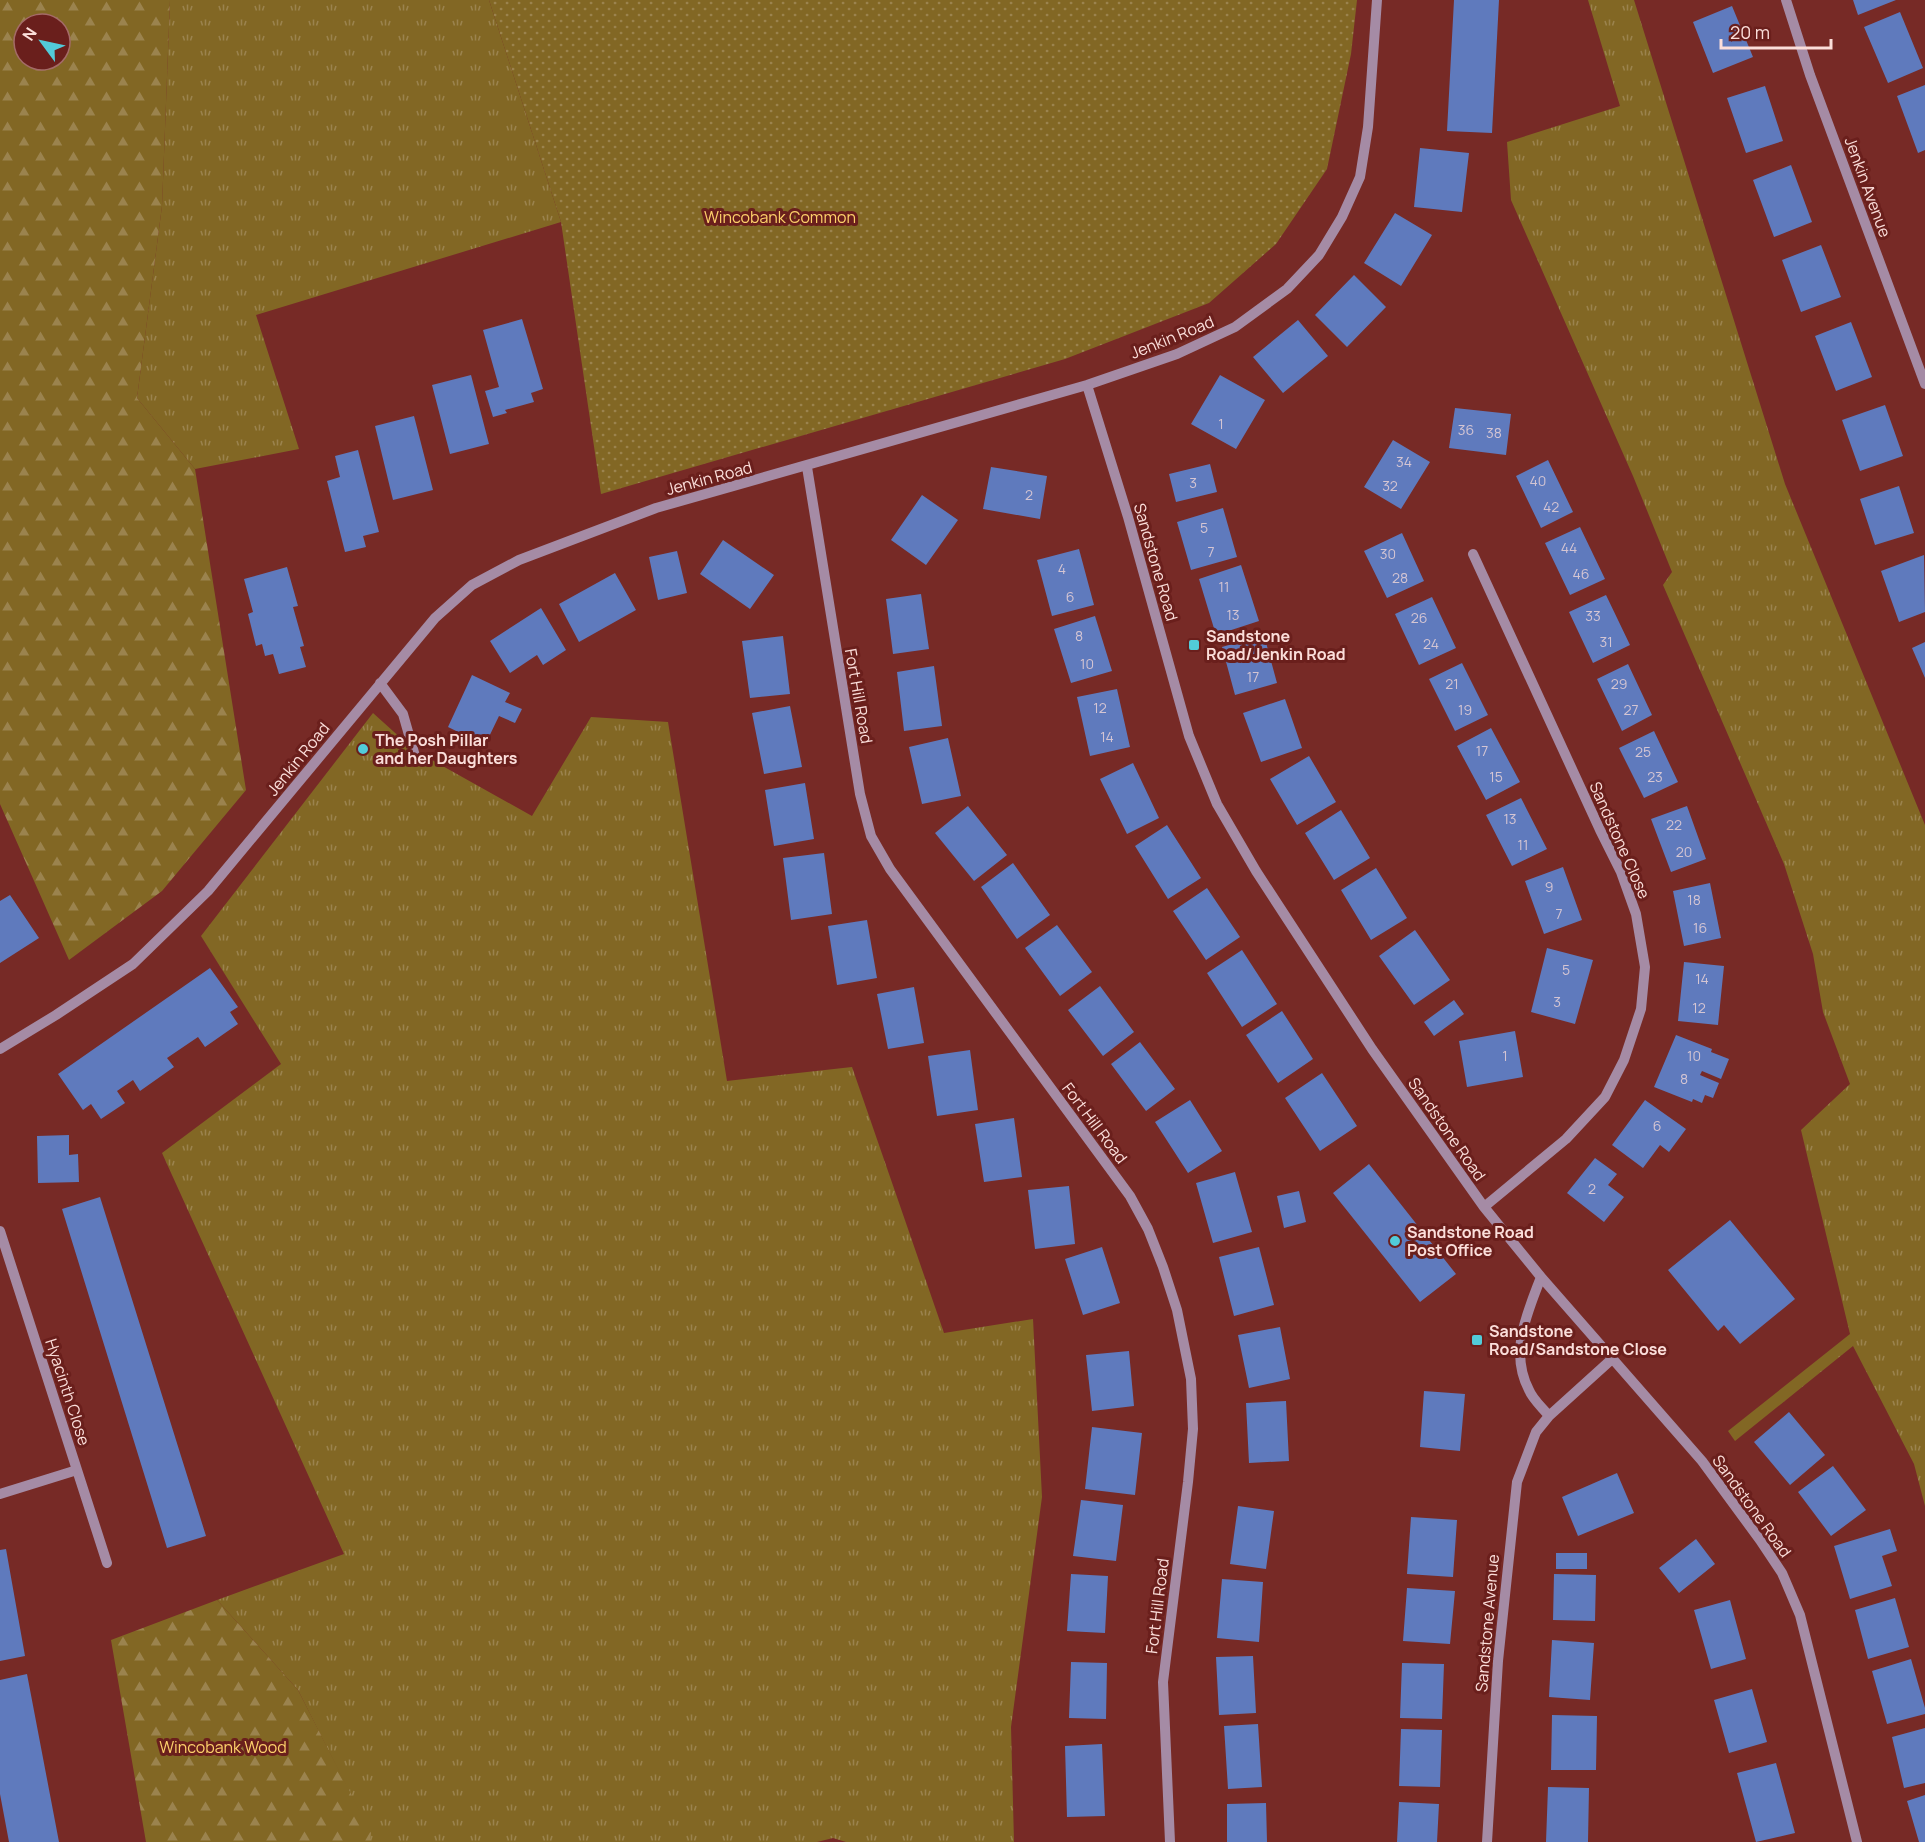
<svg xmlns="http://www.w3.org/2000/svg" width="1925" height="1842" font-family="Manrope,sans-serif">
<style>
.grass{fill:url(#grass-tufts)}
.forest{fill:url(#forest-firs);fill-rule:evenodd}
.park{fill:url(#park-dots)}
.building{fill:#5f7abd}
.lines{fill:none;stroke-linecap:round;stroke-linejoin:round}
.minor{stroke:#a58ba5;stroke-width:10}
.poi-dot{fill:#52cbd9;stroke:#6a1f1c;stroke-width:2}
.labels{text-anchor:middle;stroke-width:6;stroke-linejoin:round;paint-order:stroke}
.number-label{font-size:14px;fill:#d4c5d3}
.street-label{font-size:16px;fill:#fbdeda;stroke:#6a1f1c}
.park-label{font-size:16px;fill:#fdd16b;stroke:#6a1f1c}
.poi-label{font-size:16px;font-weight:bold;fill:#fbdeda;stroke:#6a1f1c;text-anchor:start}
</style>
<defs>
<pattern id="grass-tufts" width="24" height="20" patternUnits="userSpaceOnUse" patternTransform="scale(1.5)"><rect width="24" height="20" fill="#826724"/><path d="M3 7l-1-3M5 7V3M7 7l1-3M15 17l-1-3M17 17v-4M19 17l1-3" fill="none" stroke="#9b834e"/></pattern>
<pattern id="forest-firs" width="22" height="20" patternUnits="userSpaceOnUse" patternTransform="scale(1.5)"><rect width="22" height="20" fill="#826724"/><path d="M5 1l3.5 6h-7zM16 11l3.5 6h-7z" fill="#9b834e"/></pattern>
<pattern id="park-dots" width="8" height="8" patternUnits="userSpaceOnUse" patternTransform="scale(1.5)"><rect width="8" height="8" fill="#826724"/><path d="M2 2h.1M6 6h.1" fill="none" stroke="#9b834e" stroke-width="1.8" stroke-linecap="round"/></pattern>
</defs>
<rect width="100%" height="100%" fill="#772a26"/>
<!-- grass -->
<path class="grass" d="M170 0H489L561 222 256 315 299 449 195 469 137 398 162 206Z
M1588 0H1634L1785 484 1925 825V1506L1914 1464 1853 1346 1735 1441 1728 1431 1850 1334 1801 1130 1850 1084 1823 1012 1813 954 1784 864 1663 585 1672 572 1633 476 1511 200 1507 142 1620 106Z
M373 713 414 750 532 816 591 717 668 722 727 1081 852 1067 944 1333 1033 1319 1042 1497 1011 1727 1014 1842H846L833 1838 817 1842H370V1833L298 1690 217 1600 344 1554 162 1153 281 1064 201 936Z"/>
<!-- forest -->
<path class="forest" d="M0 0H170L162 206 137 398 195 469 246 790 162 891 69 960 0 804ZM24 24H60V60H24Z
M217 1600 298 1690 371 1833 370 1842H146L111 1640Z"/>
<!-- park -->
<path class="park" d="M489 0H1357L1351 54 1327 169 1276 244 1209 303 1065 359 601 494 561 222Z"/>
<!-- building -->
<path class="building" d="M1454 0H1499L1492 133 1447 131Z
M1853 0H1896L1858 15Z
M1732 6 1753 57 1713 73 1693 22Z
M1900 12 1923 68 1888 83 1864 27Z
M1925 85V150L1918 153 1897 96Z
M1765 86 1783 141 1746 153 1727 98Z
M1420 148 1469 153 1462 212 1414 207Z
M1791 165 1812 222 1774 237 1753 180Z
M1395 213 1432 235 1401 286 1364 263Z
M1821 245 1841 297 1801 312 1782 260Z
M1354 275 1386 307 1347 347 1315 315Z
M522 319 543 389 531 393 534 402 505 410 507 413 493 417 485 391 499 387 483 330Z
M1298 320 1328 356 1283 393 1253 357Z
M1851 322 1872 377 1836 391 1815 336Z
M471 375 489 444 450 454 432 385Z
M1220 375 1265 400 1236 449 1191 424Z
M1885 405 1903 456 1860 471 1842 420Z
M1455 408 1511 414 1506 455 1449 448Z
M414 416 433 490 393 500 375 426Z
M1393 440 1430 462 1401 509 1364 487Z
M358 450 379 532 363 536 366 547 345 552 327 481 340 477 335 456Z
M1548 460 1573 512 1541 528 1516 476Z
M1210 464 1217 492 1176 502 1169 474Z
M991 467 1047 476 1040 519 983 509Z
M1899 486 1914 533 1875 545 1860 499Z
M922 495 958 520 926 565 891 540Z
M1223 508 1237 557 1191 570 1177 522Z
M1580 527 1605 579 1570 595 1545 543Z
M1402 533 1424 581 1387 598 1364 551Z
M723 540 774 575 750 609 700 574Z
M1079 549 1094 605 1052 616 1037 560Z
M677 551 687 593 658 600 649 557Z
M1924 555 1925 612 1899 622 1881 571Z
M1241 565 1259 621 1216 635 1199 579Z
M287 567 298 606 293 607 304 646 300 647 306 667 279 674 273 654 265 656 262 644 256 646 248 614 253 612 244 579Z
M615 573 636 610 579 642 559 604Z
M921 594 929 649 893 654 886 599Z
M1606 595 1630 645 1593 663 1569 612Z
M1432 597 1456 648 1419 665 1395 614Z
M541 608 566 650 543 665 537 655 510 673 490 641Z
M1095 616 1112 671 1071 683 1054 629Z
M1264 635 1277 683 1235 695 1222 647Z
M783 636 790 694 750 698 742 641Z
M1925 642V678L1912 648Z
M1462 663 1488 715 1455 731 1429 679Z
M1628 664 1652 715 1622 731 1597 679Z
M934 666 942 726 904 731 897 672Z
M472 675 510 693 505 702 522 709 515 723 499 716 485 745 448 727Z
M1117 689 1130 747 1090 756 1077 697Z
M1285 699 1302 748 1261 762 1243 713Z
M790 706 802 767 764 774 752 713Z
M1491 728 1520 782 1486 800 1457 746Z
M1654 731 1678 782 1644 798 1619 748Z
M948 738 961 796 922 804 909 747Z
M1309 756 1336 802 1297 825 1270 779Z
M1133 763 1159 818 1127 834 1100 779Z
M805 783 814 839 774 846 765 790Z
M1521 798 1547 849 1512 866 1486 815Z
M968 806 1007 855 974 881 935 833Z
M1687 806 1706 859 1671 872 1651 819Z
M1341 810 1370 858 1334 880 1305 833Z
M1167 825 1201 878 1168 899 1135 846Z
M824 853 832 914 791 920 783 858Z
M1013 863 1050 915 1017 939 981 887Z
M1563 867 1582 920 1544 934 1525 881Z
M1376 868 1407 918 1371 940 1341 890Z
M1710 883 1721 938 1684 946 1673 891Z
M1207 888 1240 937 1206 960 1173 911Z
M10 895 39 938 0 963V901Z
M867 920 877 978 837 985 828 926Z
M1057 925 1092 972 1060 996 1025 948Z
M1415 930 1450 980 1414 1005 1379 956Z
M1547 948 1593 960 1575 1024 1531 1012Z
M1242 950 1277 1004 1242 1027 1207 973Z
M1684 962 1724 966 1718 1025 1678 1021Z
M210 968 238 1007 230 1012 238 1024 205 1047 198 1037 167 1058 174 1067 140 1091 133 1080 117 1091 125 1103 101 1119 91 1104 83 1110 58 1074Z
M1100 986 1134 1032 1103 1056 1068 1010Z
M914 987 924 1043 888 1049 877 994Z
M1454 1000 1464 1014 1434 1036 1424 1022Z
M1282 1011 1313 1059 1278 1083 1246 1035Z
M1515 1031 1523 1077 1467 1087 1459 1041Z
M1676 1035 1712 1049 1711 1052 1729 1059 1721 1079 1702 1071 1700 1075 1719 1083 1713 1098 1705 1095 1702 1103 1693 1099 1692 1102 1654 1087Z
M1140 1042 1175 1089 1146 1111 1111 1064Z
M970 1050 978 1110 937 1116 928 1056Z
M1322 1073 1357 1126 1320 1151 1285 1098Z
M1190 1100 1222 1151 1188 1173 1155 1122Z
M1645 1100 1686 1129 1669 1152 1660 1145 1643 1168 1612 1145Z
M1014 1118 1022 1177 984 1182 975 1124Z
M69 1135V1155L78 1154 79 1182 38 1183 37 1136Z
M1595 1158 1617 1174 1608 1185 1624 1197 1604 1222 1567 1193Z
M1369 1164 1456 1274 1420 1302 1333 1193Z
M1235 1172 1252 1232 1213 1243 1196 1183Z
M1069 1186 1075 1244 1035 1249 1028 1190Z
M1299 1191 1306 1222 1284 1228 1277 1196Z
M100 1197 206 1536 167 1548 62 1209Z
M1730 1220 1795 1299 1740 1344 1724 1325 1718 1331 1668 1270Z
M1102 1247 1120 1303 1083 1315 1065 1259Z
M1259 1247 1274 1305 1234 1316 1219 1257Z
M1280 1327 1290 1379 1249 1388 1238 1335Z
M1129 1351 1134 1406 1092 1411 1086 1355Z
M1424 1391 1465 1394 1460 1451 1420 1447Z
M1286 1401 1289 1461 1249 1463 1246 1403Z
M1789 1412 1825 1455 1790 1485 1754 1442Z
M1092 1427 1142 1433 1135 1495 1085 1489Z
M1833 1466 1866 1510 1831 1536 1798 1492Z
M1617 1473 1634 1513 1578 1536 1562 1497Z
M1081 1500 1123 1505 1116 1561 1073 1556Z
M1238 1506 1274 1511 1266 1569 1230 1564Z
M1411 1517 1457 1520 1453 1577 1407 1574Z
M1890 1529 1897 1551 1882 1556 1892 1586 1850 1599 1834 1546Z
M1696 1539 1715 1564 1679 1593 1659 1568Z
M6 1549 25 1656 0 1661V1550Z
M1556 1553H1587V1569H1556Z
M1071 1574 1108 1576 1105 1633 1067 1631Z
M1554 1574 1596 1575 1595 1621 1553 1620Z
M1222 1579 1263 1582 1259 1642 1217 1638Z
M1407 1588 1455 1591 1450 1644 1403 1641Z
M1895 1598 1909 1647 1868 1659 1855 1610Z
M1730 1600 1746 1659 1711 1669 1694 1610Z
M1552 1640 1594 1643 1590 1700 1549 1697Z
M1253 1656 1256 1713 1219 1715 1216 1657Z
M1911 1659 1925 1708V1714L1887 1724 1872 1671Z
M1071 1662 1107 1663 1106 1719 1069 1718Z
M1402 1663 1444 1664 1442 1719 1400 1718Z
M27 1674 59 1842H9L0 1794V1680Z
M1752 1689 1767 1742 1729 1753 1714 1700Z
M1552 1715 1597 1716 1596 1770H1551Z
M1258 1724 1262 1787 1228 1789 1224 1726Z
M1925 1728V1783L1904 1788 1892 1737Z
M1401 1729 1442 1730 1440 1787 1399 1786Z
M1102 1744 1105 1816 1067 1817 1065 1746Z
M1776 1763 1795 1833 1756 1842 1737 1773Z
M1548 1787 1589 1788 1588 1842H1546Z
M1925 1795V1842H1919L1907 1801Z
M1399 1802 1439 1804 1437 1842H1397Z
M1266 1803 1267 1842H1227V1804Z"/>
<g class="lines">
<!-- minor -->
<path class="minor" d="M1786 0 1810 75 1925 384
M1087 385 1128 517 1189 736 1217 804 1256 871 1372 1049 1484 1207 1541 1277 1702 1461 1760 1540 1782 1573 1800 1615 1857 1842
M807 467 860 794 871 836 890 869 1130 1196 1148 1229 1163 1267 1177 1310 1191 1379 1193 1429 1188 1482 1163 1682 1170 1842
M1473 554 1600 830 1621 872 1636 914 1645 967 1641 1009 1624 1060 1605 1097 1566 1139 1484 1207
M380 683 403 714 415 756
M0 1049 56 1015 133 964 208 891 435 618 472 585 519 560 656 508 1087 385 1177 354 1235 327 1287 289 1319 255 1342 217 1360 177 1368 127 1377 0
M0 1231 107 1563
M1541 1277C1527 1314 1509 1352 1529 1390 1533 1400 1543 1408 1549 1416
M0 1494 77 1470
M1487 1842 1498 1661 1517 1482 1536 1432 1549 1416 1612 1359"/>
</g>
<!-- markers -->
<g class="poi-dot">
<rect x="1188" y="639" width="12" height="12" rx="3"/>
<circle cx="363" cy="749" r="6"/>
<circle cx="1395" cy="1241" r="6"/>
<rect x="1471" y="1334" width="12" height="12" rx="3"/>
</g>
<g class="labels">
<!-- number labels -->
<g class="number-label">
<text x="1221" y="429">1</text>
<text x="1466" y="435">36</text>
<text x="1494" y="438">38</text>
<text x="1404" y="467">34</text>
<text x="1538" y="486">40</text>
<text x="1193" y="488">3</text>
<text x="1390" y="491">32</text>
<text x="1029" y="500">2</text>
<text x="1551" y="512">42</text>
<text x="1204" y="533">5</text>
<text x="1569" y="553">44</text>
<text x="1211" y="557">7</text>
<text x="1388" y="559">30</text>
<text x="1062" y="574">4</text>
<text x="1581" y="579">46</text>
<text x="1400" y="583">28</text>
<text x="1224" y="592">11</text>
<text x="1070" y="602">6</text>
<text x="1233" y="620">13</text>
<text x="1593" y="621">33</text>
<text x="1419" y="623">26</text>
<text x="1079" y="641">8</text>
<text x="1606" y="647">31</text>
<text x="1431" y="649">24</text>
<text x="1087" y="669">10</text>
<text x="1253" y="682">17</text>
<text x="1452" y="689">21</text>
<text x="1619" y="689">29</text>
<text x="1100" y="713">12</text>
<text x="1465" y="715">19</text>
<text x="1631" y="715">27</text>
<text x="1107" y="742">14</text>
<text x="1482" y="756">17</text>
<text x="1643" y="757">25</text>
<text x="1496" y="782">15</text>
<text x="1655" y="782">23</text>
<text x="1510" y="824">13</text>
<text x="1674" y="830">22</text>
<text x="1523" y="850">11</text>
<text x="1684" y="857">20</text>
<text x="1549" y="892">9</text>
<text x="1694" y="905">18</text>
<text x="1559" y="919">7</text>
<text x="1700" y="933">16</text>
<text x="1566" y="975">5</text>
<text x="1702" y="984">14</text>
<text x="1557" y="1007">3</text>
<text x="1699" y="1013">12</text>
<text x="1505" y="1061">1</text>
<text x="1694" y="1061">10</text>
<text x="1684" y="1084">8</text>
<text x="1657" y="1131">6</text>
<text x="1592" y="1194">2</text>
</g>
<!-- street labels -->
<g class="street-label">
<text transform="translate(1868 187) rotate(70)" y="6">Jenkin Avenue</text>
<text transform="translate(1172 337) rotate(-22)" y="6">Jenkin Road</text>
<text transform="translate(709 478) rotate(-15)" y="6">Jenkin Road</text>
<text transform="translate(1156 562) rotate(74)" y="6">Sandstone Road</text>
<text transform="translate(859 696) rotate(80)" y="6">Fort Hill Road</text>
<text transform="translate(298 759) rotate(-51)" y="6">Jenkin Road</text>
<text transform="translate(1620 840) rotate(66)" y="6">Sandstone Close</text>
<text transform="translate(1095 1123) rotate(53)" y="6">Fort Hill Road</text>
<text transform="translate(1447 1129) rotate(55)" y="6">Sandstone Road</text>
<text transform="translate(68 1392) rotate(72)" y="6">Hyacinth Close</text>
<text transform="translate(1752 1506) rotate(54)" y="6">Sandstone Road</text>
<text transform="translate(1157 1606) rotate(-83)" y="6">Fort Hill Road</text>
<text transform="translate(1487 1623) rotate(-85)" y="6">Sandstone Avenue</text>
</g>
<!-- park labels -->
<g class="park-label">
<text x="780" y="223">Wincobank Common</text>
<text x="223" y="1753">Wincobank Wood</text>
</g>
<!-- poi labels -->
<g class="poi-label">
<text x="1206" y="642">Sandstone<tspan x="1206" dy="18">Road/Jenkin Road</tspan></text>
<text x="375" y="746">The Posh Pillar<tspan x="375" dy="18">and her Daughters</tspan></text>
<text x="1407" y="1238">Sandstone Road<tspan x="1407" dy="18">Post Office</tspan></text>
<text x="1489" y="1337">Sandstone<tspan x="1489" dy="18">Road/Sandstone Close</tspan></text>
</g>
</g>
<!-- north arrow -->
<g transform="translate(42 42) rotate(303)"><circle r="28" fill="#6a1f1c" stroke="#a46b68" stroke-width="1.5"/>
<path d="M0-4.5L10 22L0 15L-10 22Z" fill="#52cbd9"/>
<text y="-9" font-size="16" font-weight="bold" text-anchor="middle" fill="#fbdeda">N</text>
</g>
<!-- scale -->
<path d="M1721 39v9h110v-9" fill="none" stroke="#fbdeda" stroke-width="3"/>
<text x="1730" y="39" font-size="18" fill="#fbdeda" stroke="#6a1f1c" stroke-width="4.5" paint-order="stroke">20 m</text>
</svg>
